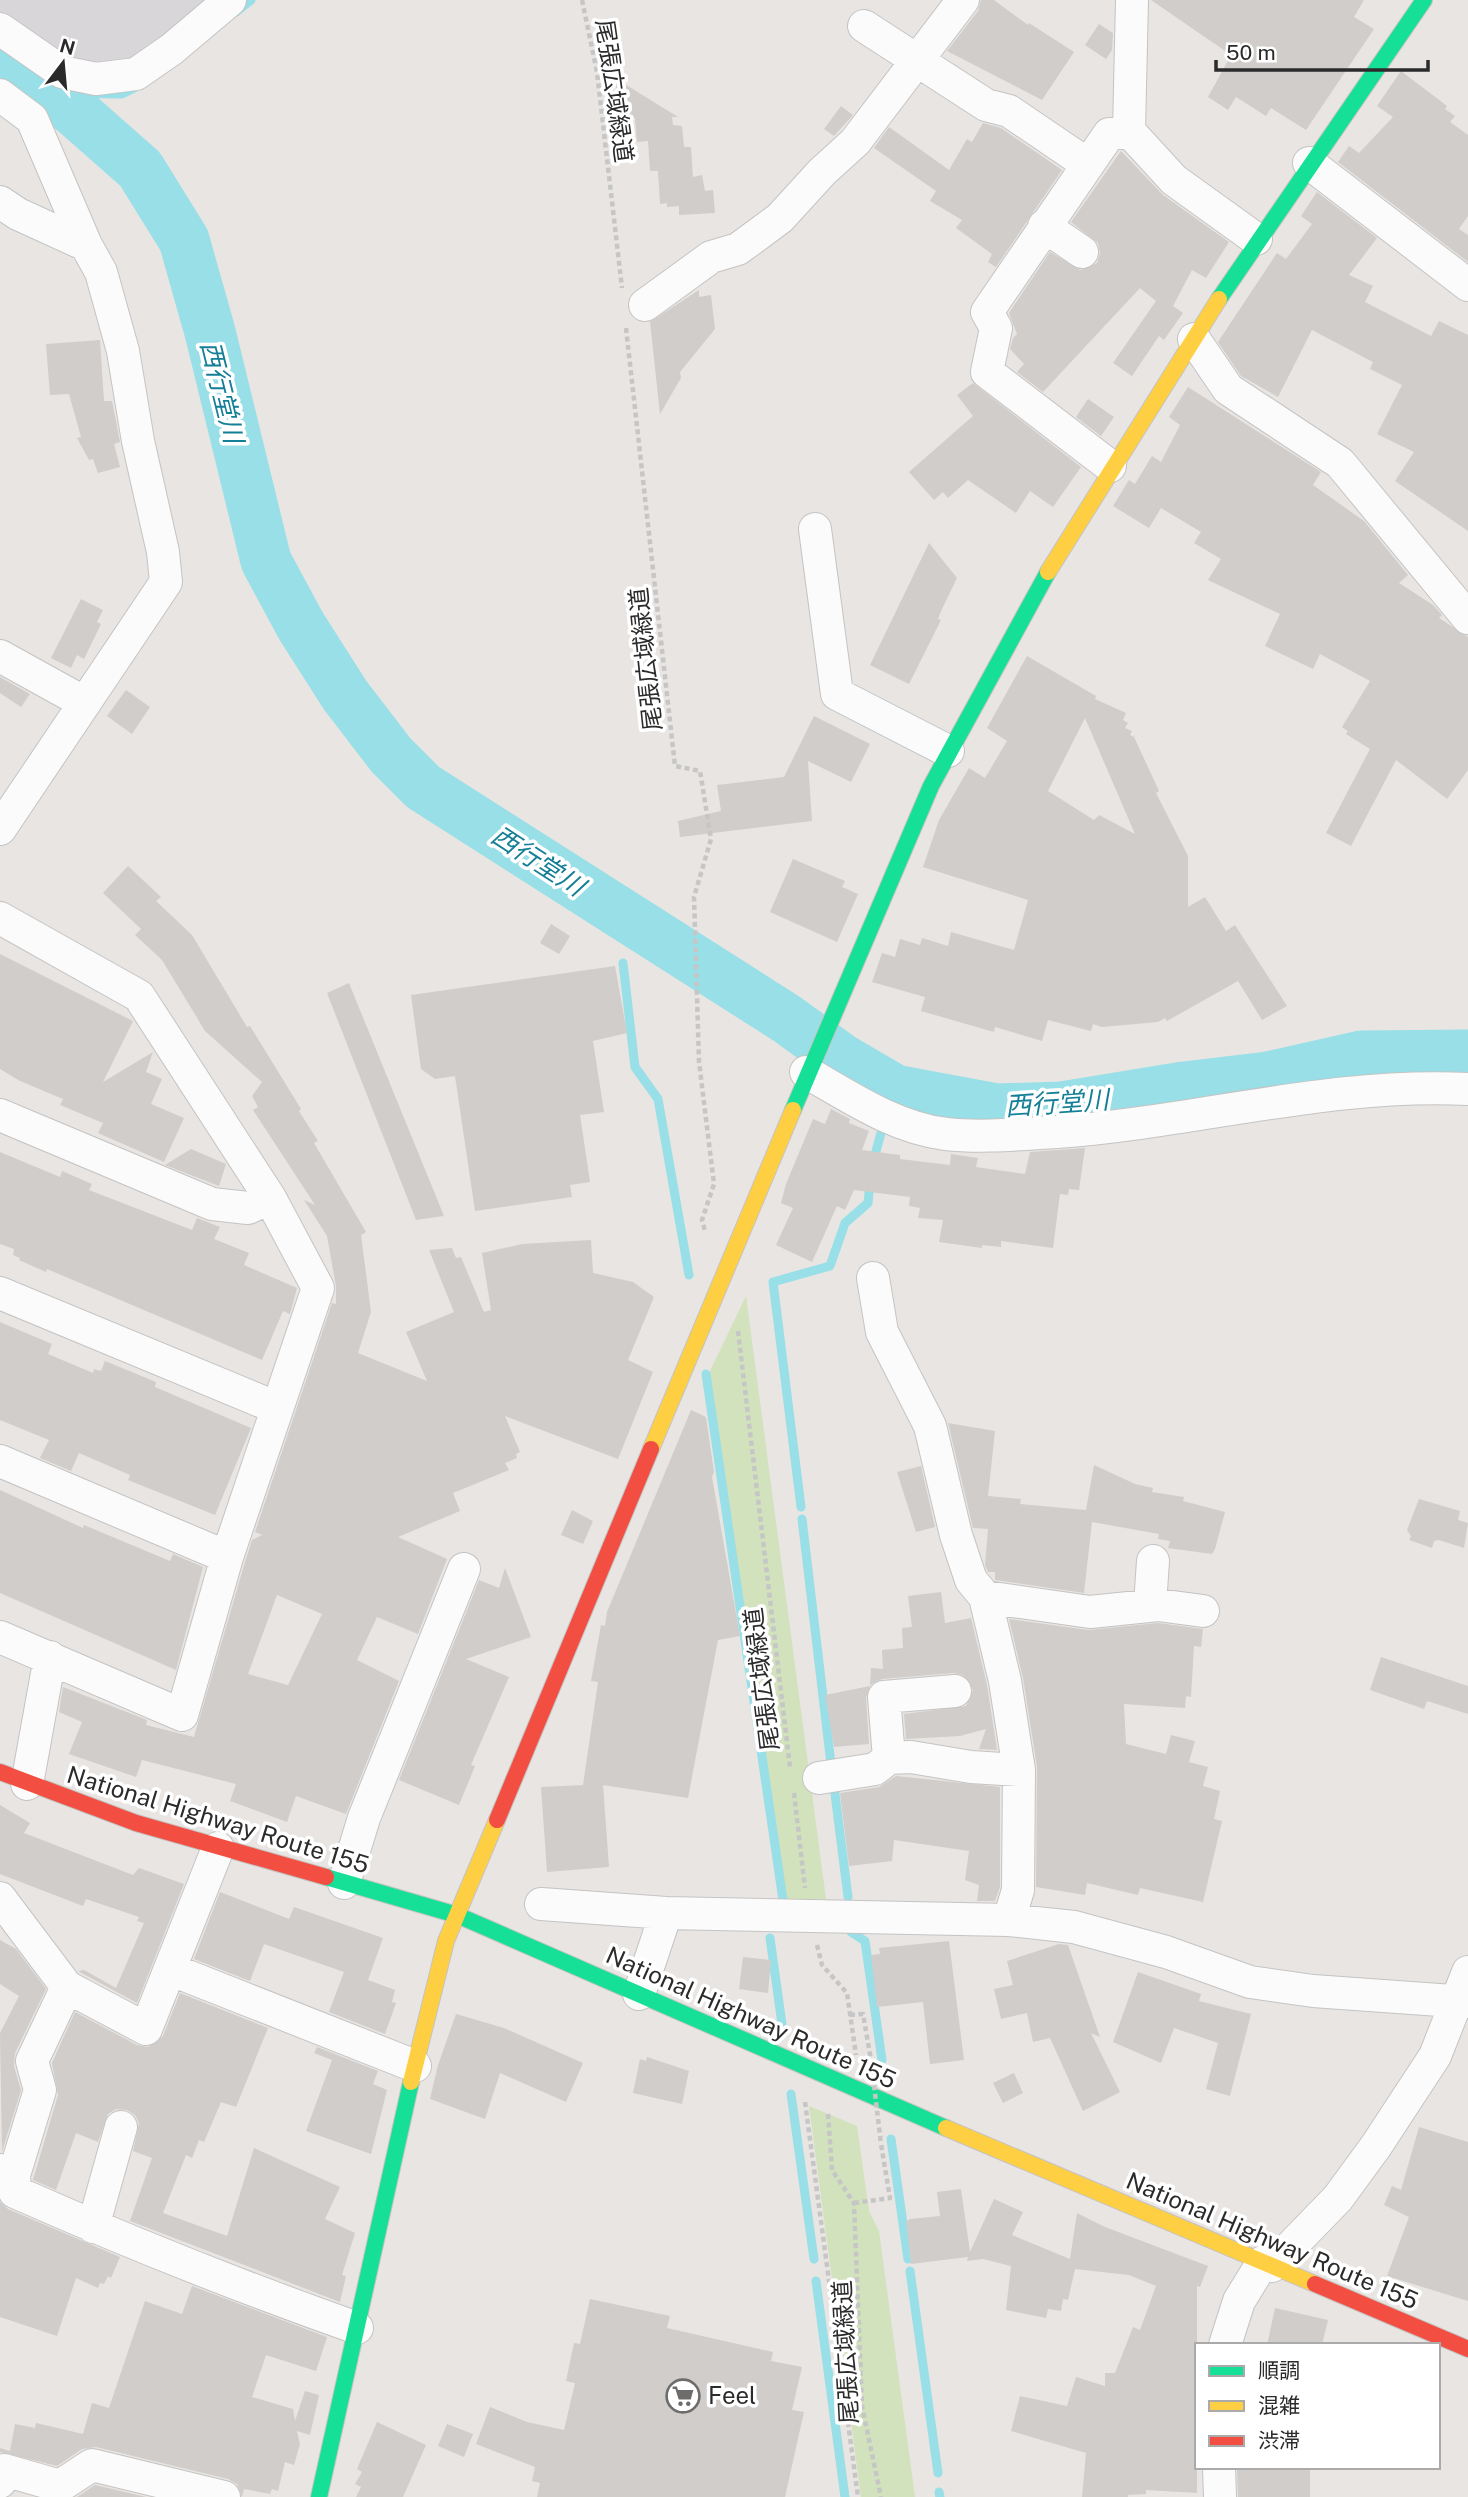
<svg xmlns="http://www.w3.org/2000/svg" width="1468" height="2497" font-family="'Public Sans','Noto Sans JP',sans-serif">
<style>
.industrial{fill:#d8d6d9}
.green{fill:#d1e2bc}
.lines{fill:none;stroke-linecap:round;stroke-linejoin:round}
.stream{stroke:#98dfe7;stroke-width:9}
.river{stroke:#98dfe7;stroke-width:51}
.building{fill:#d0cdcb;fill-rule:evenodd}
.street-casing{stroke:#c4c4c4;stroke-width:34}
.fast-casing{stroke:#c4c4c4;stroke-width:18}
.slow-casing{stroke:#c4c4c4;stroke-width:18}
.jam-casing{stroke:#c4c4c4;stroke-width:18}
.path{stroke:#c6c6c6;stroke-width:4.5;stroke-dasharray:5 3.5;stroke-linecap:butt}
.street{stroke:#fcfbfb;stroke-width:32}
.fast{stroke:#16e098;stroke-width:16}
.slow{stroke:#ffcf43;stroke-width:16}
.jam{stroke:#f24e42;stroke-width:16}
.path-bridge{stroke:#c6c6c6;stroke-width:4.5;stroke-dasharray:5 3.5;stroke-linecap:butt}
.labels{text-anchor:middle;stroke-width:7;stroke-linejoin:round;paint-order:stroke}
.street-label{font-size:24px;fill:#2b2b2b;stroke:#fff}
.poi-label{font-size:24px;fill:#2b2b2b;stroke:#fff;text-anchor:start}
.water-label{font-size:26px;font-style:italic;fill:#147f96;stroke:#fff}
</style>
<rect width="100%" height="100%" fill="#e8e5e2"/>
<!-- industrial -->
<path class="industrial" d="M0 0H218L136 66 61 65 0 23Z"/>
<!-- green -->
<path class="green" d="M746 1296 826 1899H785L709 1373Z
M809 2106 857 2126 869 2211 879 2231 915 2497H861Z"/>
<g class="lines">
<!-- stream -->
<path class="stream" d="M236 12 251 0
M46 93 122 94 136 87
M623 963 635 1067 658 1099 689 1275
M873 1162 881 1133
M706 1374 783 1900
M801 1507 773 1282 830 1266 845 1223 868 1203 870 1183
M802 1519 831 1764
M834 1786 848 1897
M851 1932 865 1941 882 2060
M770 1938 782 2024
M791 2094 814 2259
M891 2139 908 2259
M910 2271 938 2473
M816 2281 845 2497
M939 2492 940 2497"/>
<!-- river -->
<path class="river" d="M0 64 73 110 140 169 184 240 210 332 266 561 301 626 345 695 391 755 423 787 787 1019 842 1059 895 1090 997 1109 1062 1107 1184 1087 1268 1077 1362 1056 1468 1055"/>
</g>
<!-- building -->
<path class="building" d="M981 0H994L1028 25 1029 23 1074 52 1042 100 947 51 978 11Z
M1151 0H1364L1354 17 1374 29 1306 130 1271 108 1266 116 1236 97 1228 110 1208 97 1231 55Z
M1099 24 1113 33 1112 50 1106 59 1085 45Z
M1401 71 1447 106 1445 109 1455 116 1450 122 1468 135V216L1459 229 1468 235V262L1338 162 1349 146 1359 153 1393 117 1377 106Z
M615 78 678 117H672L673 125 682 126 684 147H691L693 177 702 175 705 191 713 190 715 213 679 215V206L667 207V203L660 204 658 171H650L648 141 637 142 635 118H629L628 112 619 113Z
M841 106 853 115 834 136 824 129Z
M983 123 1001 128 1062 170 996 267 988 262 992 254 956 228 962 220 930 201 936 191 874 148 889 127 949 170 967 139 972 142Z
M1121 151 1163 195 1229 242 1206 278 1192 270 1173 306 1183 313 1164 340 1159 336 1132 376 1113 363 1156 301 1140 288 1043 392 1017 372 1024 364 1010 349 1013 338 1017 334 1009 313 1050 252 1080 270 1097 263 1100 253 1098 243 1071 222Z
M1317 192 1377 238 1349 275 1373 286 1365 302 1431 336 1439 321 1468 335V531L1395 481 1414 452 1377 434 1402 385 1370 369 1373 362 1312 330 1278 397 1241 376 1218 342 1277 253 1286 259 1312 224 1301 216Z
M699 290V297L711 295 715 329 680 372 681 378 660 414 650 322Z
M100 340 104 401H112L120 442 114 444 120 467 98 473 93 459 89 460 77 438 81 437 69 394 50 395 46 344Z
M973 383 1081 467 1053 507 1030 491 1016 513 968 480 948 498 943 492 934 500 909 472 973 416 957 395Z
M1188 387 1321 472 1313 485 1364 521 1408 575 1399 583 1433 605 1442 615 1439 618 1468 637V770L1447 799 1396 760 1351 846 1326 833 1370 749 1346 734 1348 731 1342 727 1370 681 1320 654 1313 669 1265 646 1280 614 1208 580 1221 559 1194 543 1201 532 1161 508 1149 528 1113 506 1129 480 1135 484 1152 456 1161 462 1180 425 1169 417Z
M1088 399 1114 417 1101 436 1076 417Z
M929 543 957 578 941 611 938 619 941 620 909 684 870 665Z
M81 599 103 610 97 622 101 624 84 659 77 655 71 668 51 658Z
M1027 656 1096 696 1095 699 1126 713 1123 720 1128 723 1125 728 1132 731 1130 735 1134 737 1159 791 1156 793 1188 856V907L1205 897 1226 931 1235 925 1287 1006 1262 1020 1238 981 1167 1021 1165 1018 1158 1022 1102 1027 1093 1024 1091 1031 1048 1020 1042 1041 995 1027 994 1032 921 1011 925 997 872 982 882 953 895 957 900 939 920 945 922 938 948 946 951 932 1014 950 1028 900 923 867 939 820 969 768 985 778 1007 741 987 728ZM1085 718 1135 834 1099 815 1094 820 1048 791Z
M0 677 30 694 21 707 0 693Z
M126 690 150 707 132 734 107 716Z
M814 716 870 744 851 782 808 761 812 821 680 837 678 821 721 811 717 785 784 777Z
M793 859 845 881 842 887 858 894 837 942 770 912Z
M128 866 161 897 156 901 192 935 247 1027 250 1026 301 1109 299 1111 318 1141 314 1143 366 1232 361 1235 371 1312 358 1353 427 1381 406 1332 454 1312 429 1250 452 1248 456 1258 461 1257 484 1312 491 1310 482 1253 522 1244 591 1240 593 1273 633 1282 654 1297 628 1360 653 1372 618 1459 505 1416 520 1452 516 1454 517 1458 505 1463 509 1470 453 1493 460 1511 398 1537 447 1559 418 1634 377 1617 357 1660 399 1681 346 1814 296 1796 287 1822 230 1801 236 1784 142 1760 136 1777 69 1754 82 1722 59 1712 63 1687 147 1720 146 1725 194 1737 245 1562 252 1540 262 1535 255 1532 332 1303 336 1304V1286L327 1236 304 1200 315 1205 253 1110 258 1107 252 1096 262 1082 205 1031 162 960 135 935 141 929 103 893ZM277 1595 322 1614 288 1685 248 1674Z
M551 924 570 936 559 954 540 943Z
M0 954 133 1021 103 1082 153 1052 146 1072 162 1079 151 1104 184 1118 164 1162 98 1133 103 1123 60 1105 63 1099 20 1081 0 1069Z
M615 966 627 1033 593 1041 604 1112 580 1115 590 1182 570 1185 572 1197 475 1211 455 1076 435 1079 421 1069 411 995Z
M349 983 364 1020 444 1216 416 1220 327 993Z
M831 1109 850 1119 849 1123 869 1131 862 1150 900 1155V1159L950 1165 951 1154 978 1158 976 1167 1025 1174 1030 1152 1085 1148 1079 1190 1069 1189 1068 1195 1060 1194 1053 1248 1001 1241V1247L982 1245V1248L939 1242 943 1220 918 1218 920 1208 909 1206 910 1197 854 1190 845 1210 837 1206 812 1262 776 1245 793 1208 781 1203 786 1184 813 1119 825 1124Z
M191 1149 226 1164 219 1186 165 1165Z
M0 1152 60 1177 62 1171 92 1184 89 1190 192 1230 197 1218 220 1227 214 1239 249 1253 244 1265 297 1288 290 1314 283 1311 262 1360 47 1269 46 1272 19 1260 20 1258 13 1255 14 1249 0 1244Z
M0 1322 52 1344 48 1354 93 1373 94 1369 101 1371 105 1361 156 1382 155 1387 251 1428 215 1515 128 1480 130 1475 79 1453 71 1471 40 1458 49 1440 0 1420Z
M691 1410 706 1417 714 1472 712 1477 740 1636 718 1640 688 1798 603 1785 609 1867 547 1872 541 1787 583 1785 598 1682 591 1681 601 1625 605 1626 607 1612Z
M948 1423 995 1431 988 1496 1021 1499 1020 1504 1086 1510 1094 1465 1135 1484 1153 1488 1152 1492 1184 1497 1183 1501 1225 1512 1215 1549 1212 1554 1168 1548 1170 1541 1158 1539 1159 1534 1092 1522 1084 1593 995 1580V1572H988L985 1565 988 1529 973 1528Z
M921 1466 935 1527 916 1532 897 1472Z
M0 1490 83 1528 84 1525 170 1561 173 1554 203 1567 176 1670 0 1593Z
M1419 1499 1460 1511 1458 1520 1468 1523 1464 1548 1439 1540 1434 1541 1432 1548 1409 1540 1411 1536 1407 1530Z
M572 1510 593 1521 583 1544 561 1535Z
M505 1568 531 1637 466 1659 509 1677 471 1765 475 1766 459 1805 399 1780 479 1580 499 1588Z
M941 1592 945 1623 971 1618 987 1685 997 1750 979 1749 986 1729 960 1736 906 1739 904 1714 966 1706 973 1690 963 1675 953 1673 882 1679 870 1685 871 1668 883 1669 882 1650 903 1648 902 1628 912 1627 908 1596Z
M1009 1619 1088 1630 1158 1623 1203 1629 1201 1647 1194 1646 1191 1697 1186 1696 1185 1708 1124 1704 1126 1744 1166 1754 1171 1735 1195 1741 1189 1762 1208 1767 1203 1786 1220 1791 1214 1819 1222 1821 1203 1902 1140 1888 1138 1895 1087 1883 1085 1895 1036 1887 1037 1767 1023 1678Z
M1381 1657 1468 1686V1714L1427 1701 1424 1709 1370 1690Z
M870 1686 866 1698 869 1744 834 1747 825 1695Z
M896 1776 1000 1787V1887L995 1901H977L979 1885 965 1880 969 1851 894 1840 892 1861 849 1866 840 1793 879 1787Z
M0 1805 30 1823 24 1833 133 1875 139 1868 184 1884 137 2003 78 1971 84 1970 116 1988 144 1923 137 1921 139 1917 86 1899 83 1906 0 1874Z
M220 1892 289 1919 294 1907 383 1938 368 1980 395 1990 392 2002 396 2003 385 2034 329 2012 344 1972 264 1944 250 1981 194 1959Z
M0 1940 16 1949 46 1989 15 2053 14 2066 21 2090 2 2152 0 2033 19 1996 0 1984Z
M949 1941 964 2060 930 2064 923 2002 877 2007 871 1955 880 1954 879 1948Z
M1059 1944 1068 1945 1100 2037 1091 2033 1120 2092 1083 2111 1050 2038 1033 2042 1027 2013 1001 2019 994 1989 1013 1985 1007 1961Z
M743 1957 771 1960 768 1993 739 1989Z
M1138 1972 1201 1994 1199 2001 1251 2014 1230 2096 1206 2089 1218 2043 1174 2028 1161 2063 1113 2042Z
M180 1993 268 2028 236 2107 221 2102 204 2142 199 2140 192 2158 186 2155 163 2213 227 2236 254 2148 340 2187 325 2219 355 2233 342 2275 346 2276 340 2302 130 2221 152 2158 133 2151 139 2123 135 2115 127 2110 116 2109 108 2114 98 2142 76 2133 56 2190 33 2180 58 2095 52 2063 75 2012 137 2045 148 2047 163 2036Z
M456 2014 504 2028 583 2063 566 2102 500 2073 485 2119 430 2099 438 2065Z
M317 2047 378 2071 373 2084 387 2090 371 2154 306 2131 332 2060 314 2053Z
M647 2057 689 2071 682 2104 633 2093 640 2059 646 2061Z
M1014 2073 1023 2093 1003 2103 993 2083Z
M1419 2127 1468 2142V2301L1387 2276 1409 2217 1384 2205 1392 2186 1401 2190Z
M961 2189 970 2252 994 2199 1023 2212 1012 2235 1070 2259 1077 2213 1105 2227 1208 2266 1200 2287 1197 2286V2493L1146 2490V2494L1128 2495V2497H1082L1086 2453 1011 2431 1020 2396 1067 2406 1076 2377 1105 2386V2373H1115L1133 2327 1140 2330 1156 2286 1129 2275 1075 2269 1068 2300 1063 2299 1061 2311 1048 2309 1046 2318 1006 2310 1011 2266 983 2259 967 2261 968 2257 911 2264 906 2222 910 2219 940 2216 937 2192Z
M0 2202 8 2209 120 2257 111 2278 108 2276 104 2284 100 2283 98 2288 76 2278 57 2336 0 2317Z
M192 2286 327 2337 316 2371 266 2355 252 2397 293 2409 295 2421 305 2391 319 2395 310 2435 297 2431 300 2444 294 2465 285 2462 278 2491 272 2489 270 2494 244 2489 242 2497 237 2484 228 2479 96 2447 82 2449 57 2466 0 2452V2448L10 2451 15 2424 35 2428 36 2423 83 2434 92 2403 109 2408 145 2301 182 2314Z
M590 2299 670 2316 667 2328 773 2352 771 2361 802 2367 792 2410 804 2412 785 2497H537L540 2483 532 2481 535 2467 476 2444 490 2407 527 2422 564 2430 575 2383 566 2381 574 2343 580 2344Z
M1275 2308 1328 2320 1322 2345H1267Z
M377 2422 426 2445 403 2497H356L361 2487 355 2484 362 2472 357 2469Z
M447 2424 473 2434 464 2457 438 2446Z
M1237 2467H1310V2497H1238Z
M95 2485 146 2497H77Z"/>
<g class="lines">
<defs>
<path id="street" d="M1132 0 1129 131 1174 180 1256 239
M864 26 986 105 1009 111 1087 164
M0 29 62 72 96 79 136 74 172 49 230 0
M0 95 32 119 86 245
M1309 163 1468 285
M0 202 18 214 86 245 101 272 123 351 138 441 163 552 166 582 0 829
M1044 226 1082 252
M645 305 711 257 738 249 780 218 822 172 855 142 963 0
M1194 339 1228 389 1340 463 1468 618
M1110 466 987 372 996 328 987 312 1109 134 1129 131
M815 529 837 694 948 751
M0 656 85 703
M0 918 139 996 270 1198 318 1288 227 1557 182 1715 0 1637
M806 1072C850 1097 895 1128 946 1134 982 1138 1021 1134 1057 1132 1194 1122 1331 1082 1468 1089
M0 1115 212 1204 248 1208 270 1198
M873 1278 882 1332 930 1426 956 1535 971 1580 985 1597 1005 1681 1019 1770 1018 1890 1009 1920
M0 1293 275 1407
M0 1461 227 1557
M985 1597 1090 1612 1158 1605 1203 1611
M1150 1605 1153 1561
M889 1758 884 1697 955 1691
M819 1778 875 1769 889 1758 911 1757 971 1767 1019 1770
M27 1784 50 1657
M344 1883 364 1818 464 1569
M0 1898 67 1987 146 2029 218 1848
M541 1904 666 1913
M172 1970 415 2066
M639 1994 666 1913 1009 1920 1074 1927 1166 1952 1250 1982 1313 1991 1468 2002
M0 2170 14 2175 15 2192C128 2242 241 2287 357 2328
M14 2175 40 2090 32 2061 67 1987
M93 2227 121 2127
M1272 2266 1338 2198 1376 2146 1435 2056 1468 1972
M1225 2345 1239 2301 1263 2262
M1219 2467 1220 2497
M0 2482 4 2470 60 2486 92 2465 224 2497"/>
<path id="fast" d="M1219 299 1424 0
M793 1110 931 786 1048 572
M326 1877 457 1915 946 2128
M319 2497 411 2082"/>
<path id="slow" d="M1048 572 1219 299
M651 1449 793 1110
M411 2082 446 1941 497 1820
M946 2128 1315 2284"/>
<path id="jam" d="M0 1772 136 1823 326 1877
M497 1820 651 1449
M1315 2284 1468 2349"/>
</defs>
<!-- street casing -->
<use href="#street" class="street-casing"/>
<!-- fast casing -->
<use href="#fast" class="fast-casing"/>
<!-- slow casing -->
<use href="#slow" class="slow-casing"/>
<!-- jam casing -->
<use href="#jam" class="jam-casing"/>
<!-- path -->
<path class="path" d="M582 0 597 72 622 288
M626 328 675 766 700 771 711 839 694 897 699 1062 714 1184 702 1220 705 1231
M738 1331 790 1767
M794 1793 805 1888
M817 1945 822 1965 847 1993 856 2055
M850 2015 863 2014 871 2060
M805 2102 858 2497
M828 2114 832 2170 854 2203 862 2406 881 2497
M854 2203 890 2198 881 2144"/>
<!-- street -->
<use href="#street" class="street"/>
<!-- fast -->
<use href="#fast" class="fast"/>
<!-- slow -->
<use href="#slow" class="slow"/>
<!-- jam -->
<use href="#jam" class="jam"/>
<!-- path-bridge -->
<path class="path-bridge" d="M871 2060 881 2144"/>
</g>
<!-- icons -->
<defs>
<symbol id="supermarket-ring" viewBox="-11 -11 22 22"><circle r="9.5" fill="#fff" stroke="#6d6c6b" stroke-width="1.5"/><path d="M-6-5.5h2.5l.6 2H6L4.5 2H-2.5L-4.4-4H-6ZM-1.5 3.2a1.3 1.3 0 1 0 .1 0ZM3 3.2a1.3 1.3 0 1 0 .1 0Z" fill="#6d6c6b"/></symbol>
</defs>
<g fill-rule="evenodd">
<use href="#supermarket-ring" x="664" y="2377" width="38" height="38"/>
</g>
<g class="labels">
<!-- street labels -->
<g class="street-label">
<text transform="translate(614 91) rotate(82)" y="8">尾張広域緑道</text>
<text transform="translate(646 659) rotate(-96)" y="8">尾張広域緑道</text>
<text transform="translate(762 1679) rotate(-97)" y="8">尾張広域緑道</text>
<text transform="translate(218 1820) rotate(17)" y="8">National Highway Route 155</text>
<text transform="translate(751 2018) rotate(24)" y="8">National Highway Route 155</text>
<text transform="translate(1272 2241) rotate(23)" y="8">National Highway Route 155</text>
<text transform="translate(846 2352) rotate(-93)" y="8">尾張広域緑道</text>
</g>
<!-- poi labels -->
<g class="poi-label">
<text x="708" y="2404">Feel</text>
</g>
<!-- water labels -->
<g class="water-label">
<text transform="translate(222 392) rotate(76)" y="9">西行堂川</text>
<text transform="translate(538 861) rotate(33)" y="9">西行堂川</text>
<text transform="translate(1057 1103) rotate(-4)" y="9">西行堂川</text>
</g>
</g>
<!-- legend -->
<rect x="1195" y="2343" width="245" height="126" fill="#ffffff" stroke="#aaaaaa" stroke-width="2"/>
<rect x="1209" y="2366" width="35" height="10" fill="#16e098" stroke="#aaaaaa" stroke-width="2"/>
<text x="1258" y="2378" font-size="21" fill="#2b2b2b">順調</text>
<rect x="1209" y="2401" width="35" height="10" fill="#ffcf43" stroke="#aaaaaa" stroke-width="2"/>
<text x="1258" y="2413" font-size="21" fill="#2b2b2b">混雑</text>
<rect x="1209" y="2436" width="35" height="10" fill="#f24e42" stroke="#aaaaaa" stroke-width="2"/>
<text x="1258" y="2448" font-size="21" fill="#2b2b2b">渋滞</text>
<!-- north arrow -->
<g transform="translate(63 63) rotate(16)" stroke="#ffffff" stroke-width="5" paint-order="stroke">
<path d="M0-5L12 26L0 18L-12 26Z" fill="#2b2b2b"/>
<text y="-10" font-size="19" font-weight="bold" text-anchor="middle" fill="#2b2b2b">N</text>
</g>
<!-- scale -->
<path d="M1216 60v10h212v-10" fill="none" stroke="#2b2b2b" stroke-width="3.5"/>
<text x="1226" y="60" font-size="21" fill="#2b2b2b" stroke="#ffffff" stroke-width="5" paint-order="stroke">50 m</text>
</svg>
